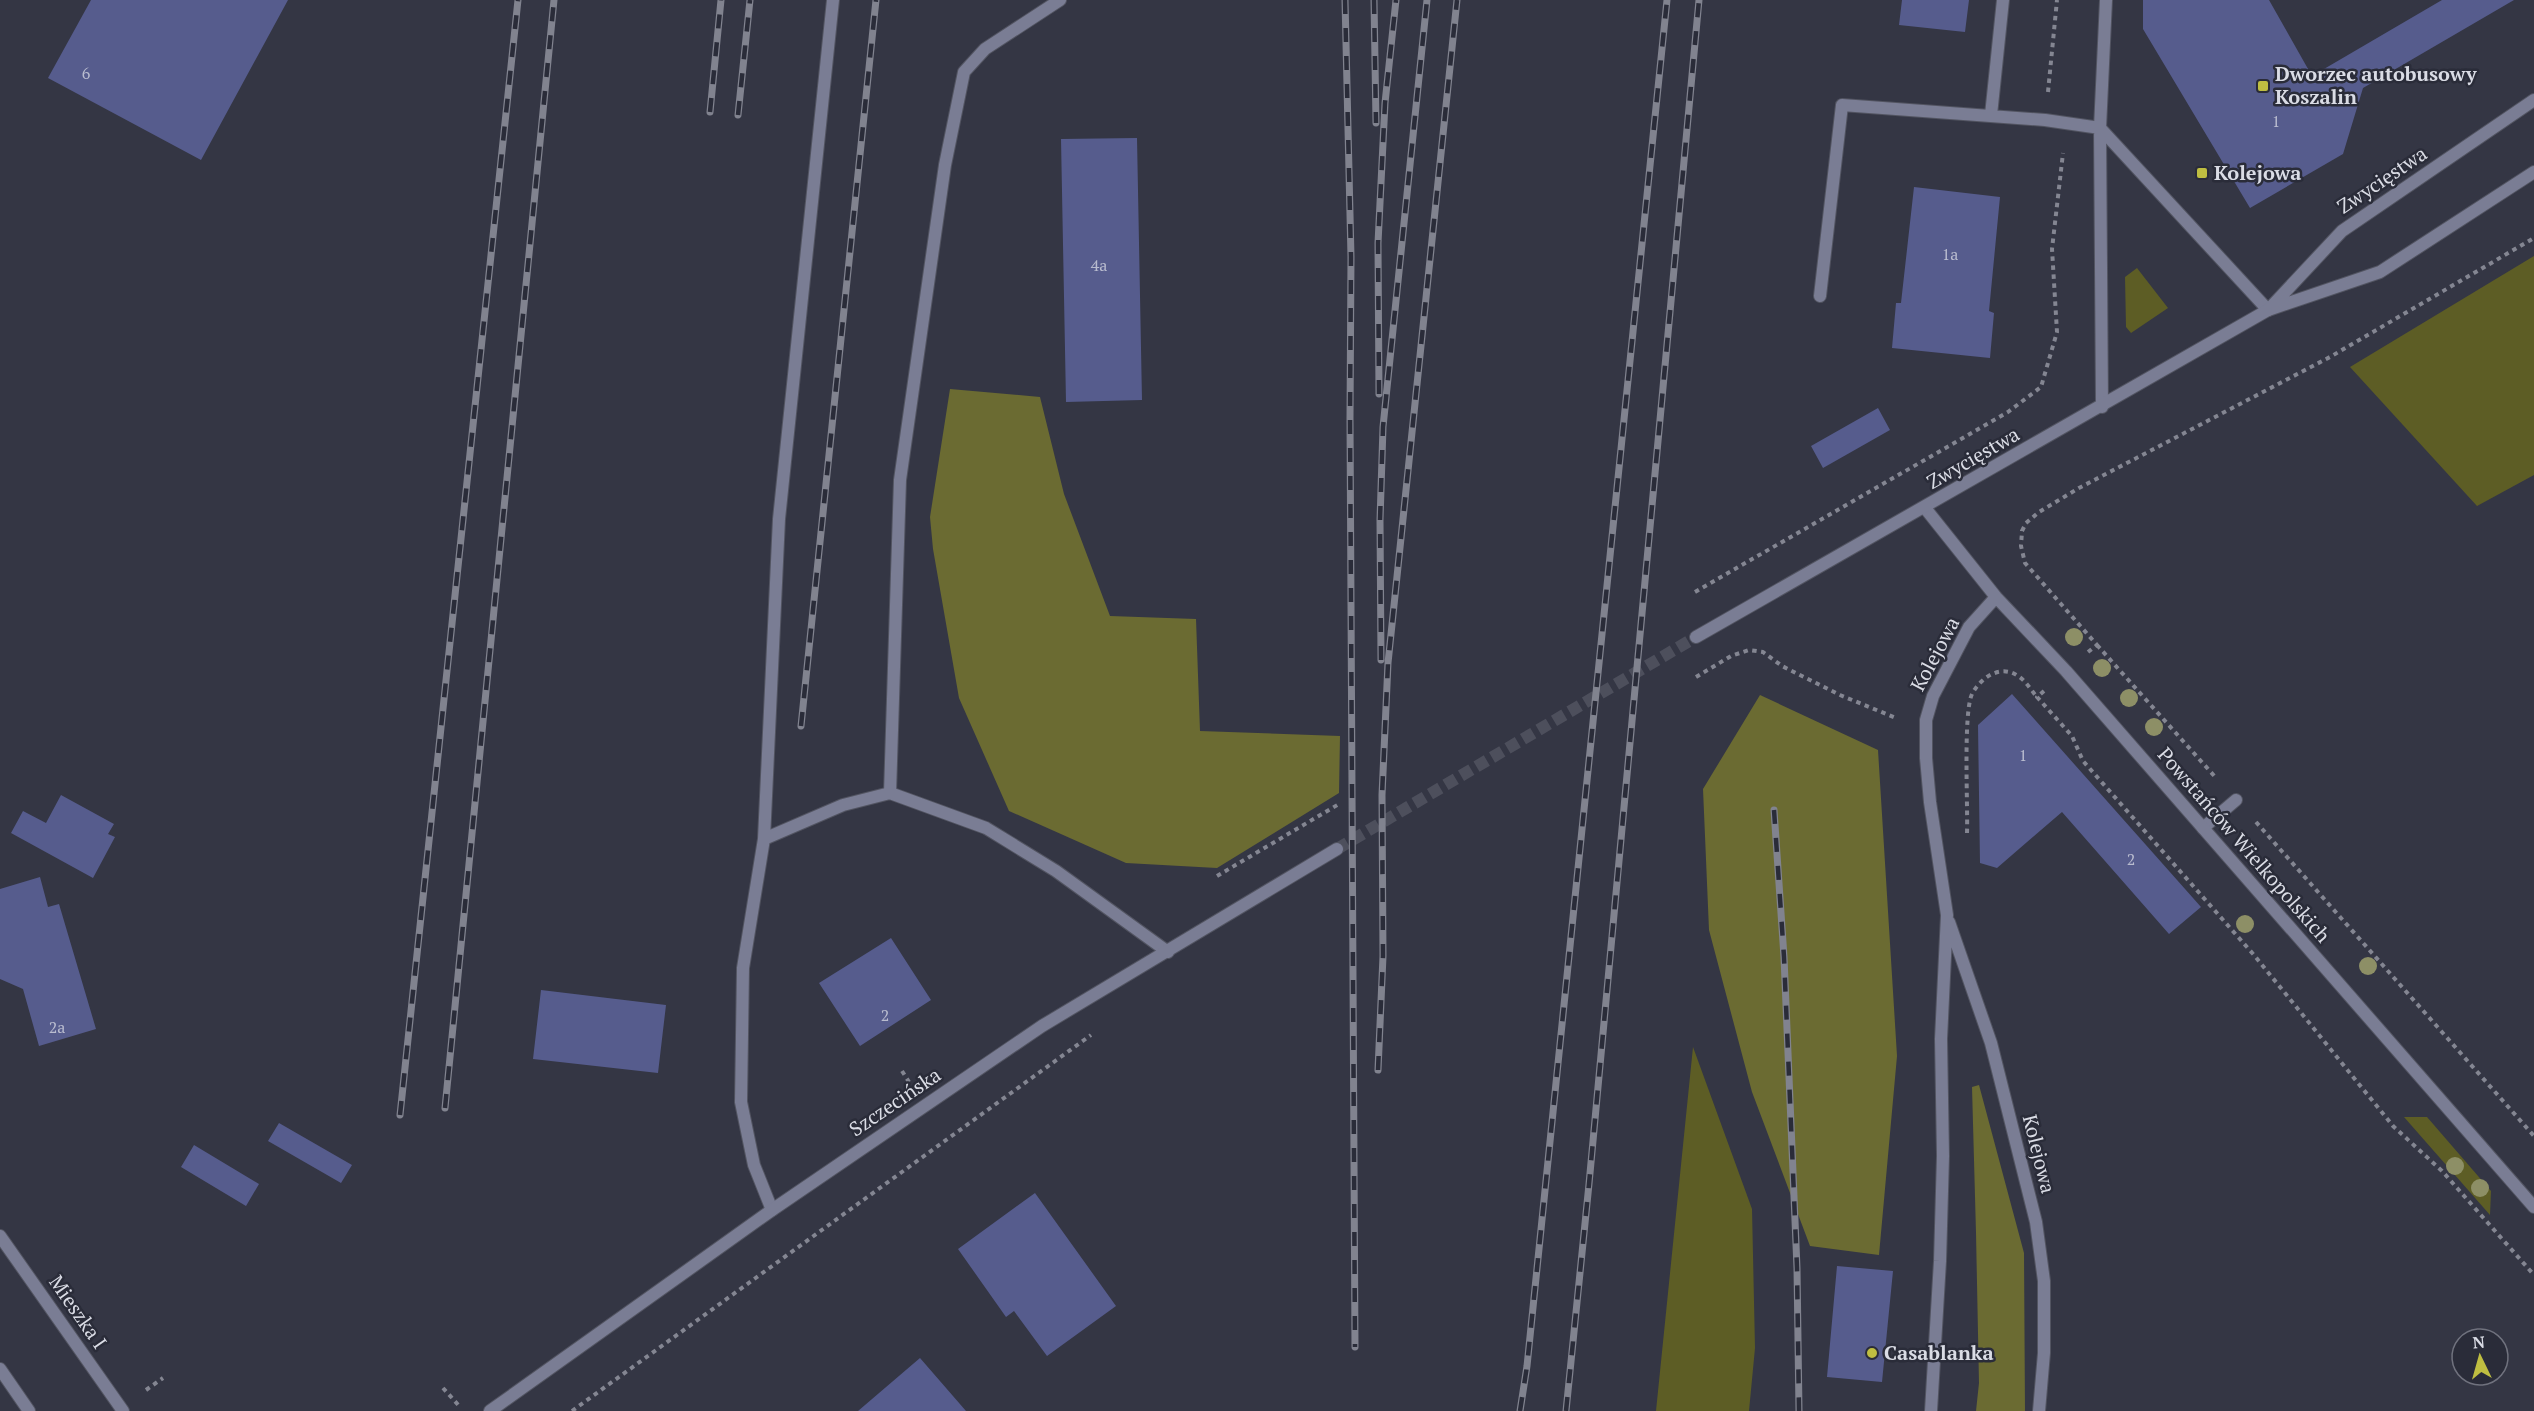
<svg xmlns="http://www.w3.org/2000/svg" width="2534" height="1411" font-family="'PT Serif',serif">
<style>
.green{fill:#5d5d25}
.forest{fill:#6b6b32}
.building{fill:#565c8d}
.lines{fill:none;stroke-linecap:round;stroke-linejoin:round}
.tertiary-tunnel{stroke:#4d4f5c;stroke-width:12;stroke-dasharray:12 6;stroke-linecap:butt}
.service-casing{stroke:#525461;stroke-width:14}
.minor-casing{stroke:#525461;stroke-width:14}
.tertiary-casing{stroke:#525461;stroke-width:14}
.path{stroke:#848692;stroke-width:4;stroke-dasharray:4.5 4.5;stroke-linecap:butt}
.service{stroke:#7a7d94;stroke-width:12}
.minor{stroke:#7a7d94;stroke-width:12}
.tertiary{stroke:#7a7d94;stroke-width:12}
.rail-casing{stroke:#81838f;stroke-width:7}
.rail{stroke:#2a2c39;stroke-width:4.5;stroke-dasharray:14;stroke-linecap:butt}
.tree{fill:#8d8f66}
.poi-dot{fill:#bfbe41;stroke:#2a2c39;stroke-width:2}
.labels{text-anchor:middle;stroke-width:5;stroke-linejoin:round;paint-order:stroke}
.number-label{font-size:16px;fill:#b9bccf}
.poi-label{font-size:20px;font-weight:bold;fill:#dadce5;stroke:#2a2c39;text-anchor:start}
.street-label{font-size:20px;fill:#dadce5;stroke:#2a2c39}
</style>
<rect width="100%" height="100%" fill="#343644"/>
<!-- green -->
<path class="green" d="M2534 256V475L2477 506 2350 367Z
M2137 268 2168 308 2131 333 2126 327 2125 277Z
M1693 1047 1752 1209 1755 1348 1749 1411H1656Z
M2404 1117H2427L2491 1191 2490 1215Z"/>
<!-- forest -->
<path class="forest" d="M950 389 1040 397 1064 494 1110 616 1196 619 1200 731 1340 736 1339 793 1217 868 1126 863 1009 811 959 698 933 549 930 517Z
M1760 695 1878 750 1897 1056 1879 1255 1810 1246 1752 1092 1709 930 1703 789Z
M1979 1085 2024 1253 2025 1411H1976L1979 1383 1976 1233 1972 1087Z"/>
<!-- building -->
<path class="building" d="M91 0H288L201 160 48 78Z
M1902 0H1969L1965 32 1899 25Z
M2143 0H2269L2312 76 2442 0H2514L2363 88 2343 154 2250 208 2143 29Z
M1137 138 1142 400 1066 402 1061 139Z
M1914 187 2000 197 1989 311 1994 313 1990 358 1892 348 1896 303H1901Z
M1878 408 1890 430 1823 468 1811 446Z
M2012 694 2201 907 2169 934 2062 812 1997 868 1980 863 1978 725Z
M61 795 114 824 108 834 115 837 93 878 11 833 23 811 46 823Z
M40 877 48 907 59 904 96 1029 39 1046 23 989 0 979V889Z
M891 938 931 1000 860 1046 819 983Z
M541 990 666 1005 658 1073 533 1059Z
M279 1123 352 1165 341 1183 268 1141Z
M194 1145 259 1184 246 1206 181 1167Z
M1035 1193 1116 1306 1047 1356 1014 1311 1006 1317 958 1249Z
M1837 1266 1893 1271 1882 1382 1827 1377Z
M920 1358 966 1411H858Z"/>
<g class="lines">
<!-- tertiary-tunnel -->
<path class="tertiary-tunnel" d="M1337 849 1696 637"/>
<defs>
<path id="service" d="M1991 115 2003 0
M1820 296 1842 105 2045 120 2100 128 2268 310
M2102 407 2100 128 2106 0
M890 793 900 480 945 165 964 72 985 49 1060 0
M2203 828 2236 800
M764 839 779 519 833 0
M772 1210 754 1165 741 1102 743 968 764 839 843 805 890 793 986 828 1056 871 1168 952"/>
<path id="minor" d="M1925 508 1996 597 2066 671 2534 1207
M1949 922 1991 1043 2036 1222 2044 1281V1353L2039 1411
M1931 1411 1940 1261 1943 1156 1941 1039 1947 915 1930 802 1926 758V720L1933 696 1969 627 1996 597"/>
<path id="tertiary" d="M2270 308 2342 231 2534 100
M1696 637 2268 310 2380 272 2534 172
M0 1236 123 1411
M0 1369 29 1411
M490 1411 772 1210 1042 1026 1337 849"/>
</defs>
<!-- service casing -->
<use href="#service" class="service-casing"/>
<!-- minor casing -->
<use href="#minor" class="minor-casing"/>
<!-- tertiary casing -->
<use href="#tertiary" class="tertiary-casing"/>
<!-- path -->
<path class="path" d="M2048 92 2057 0
M1695 592 2008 412 2041 387 2057 332 2052 249 2063 153
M2097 645 2217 779
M2088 652 2097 645 2025 563 2021 546 2022 531 2026 523 2039 512 2079 488 2330 357 2534 238
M1696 677 1731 656 1749 650 1763 652 1782 666 1840 695 1896 718
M2044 691 2037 697 2072 736 2083 761 2254 955 2393 1126 2442 1171 2534 1275
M2256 822 2534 1136
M1967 833C1968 807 1963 713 1972 694 1981 677 2001 664 2018 676 2026 681 2031 690 2037 697
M1217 876 1339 804
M902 1071 909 1082
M443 1388 461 1408
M146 1390 163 1378
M572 1411 1091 1035"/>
<!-- service -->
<use href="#service" class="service"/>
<!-- minor -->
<use href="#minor" class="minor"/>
<!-- tertiary -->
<use href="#tertiary" class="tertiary"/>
<defs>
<path id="rail" d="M1345 0 1351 257 1350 418 1355 1347
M1374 0 1376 123
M710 112 721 0
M738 115 750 0
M1379 394 1378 243 1385 103 1396 0
M1381 660 1380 520 1383 427 1427 0
M801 726 876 0
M1774 810 1784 957 1797 1268 1799 1411
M1378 1070 1383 956 1382 795 1388 663 1457 0
M445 1108 554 0
M400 1115 518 0
M1520 1411 1527 1366 1667 0
M1566 1411 1589 1184 1699 0"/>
</defs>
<!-- rail casing -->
<use href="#rail" class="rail-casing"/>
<!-- rail -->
<use href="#rail" class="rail"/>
</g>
<!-- trees -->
<g class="tree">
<circle cx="2074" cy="637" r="9"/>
<circle cx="2102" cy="668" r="9"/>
<circle cx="2129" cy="698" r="9"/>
<circle cx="2154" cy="727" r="9"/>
<circle cx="2245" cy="924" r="9"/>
<circle cx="2368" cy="966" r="9"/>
<circle cx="2455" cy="1166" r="9"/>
<circle cx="2480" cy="1188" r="9"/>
</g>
<!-- markers -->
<g class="poi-dot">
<rect x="2257" y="80" width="12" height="12" rx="3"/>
<rect x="2196" y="167" width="12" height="12" rx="3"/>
<circle cx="1872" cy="1353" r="6"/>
</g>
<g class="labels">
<!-- number labels -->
<g class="number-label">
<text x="86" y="79">6</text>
<text x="2276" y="127">1</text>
<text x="1950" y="260">1a</text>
<text x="1099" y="271">4a</text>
<text x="2023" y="761">1</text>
<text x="2131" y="865">2</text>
<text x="885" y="1021">2</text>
<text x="57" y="1033">2a</text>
</g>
<!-- poi labels -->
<g class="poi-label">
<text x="2275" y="81">Dworzec autobusowy<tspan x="2275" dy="23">Koszalin</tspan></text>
<text x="2214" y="180">Kolejowa</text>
<text x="1884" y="1360">Casablanka</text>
</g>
<!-- street labels -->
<g class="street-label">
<text transform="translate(2382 180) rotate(-34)" y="7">Zwycięstwa</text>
<text transform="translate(1973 458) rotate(-30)" y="7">Zwycięstwa</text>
<text transform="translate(1935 654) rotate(-62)" y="7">Kolejowa</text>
<text transform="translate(2244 845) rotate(49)" y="7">Powstańców Wielkopolskich</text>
<text transform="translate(895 1102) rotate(-34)" y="7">Szczecińska</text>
<text transform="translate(2039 1154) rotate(76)" y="7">Kolejowa</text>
<text transform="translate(78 1312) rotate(55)" y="7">Mieszka I</text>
</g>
</g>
<!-- north arrow -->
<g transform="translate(2480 1357) rotate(355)"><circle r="28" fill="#2a2c39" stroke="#70727e" stroke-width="1.5"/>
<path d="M0-4.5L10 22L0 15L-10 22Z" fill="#bfbe41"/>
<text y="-9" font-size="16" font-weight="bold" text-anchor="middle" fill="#dadce5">N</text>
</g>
</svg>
